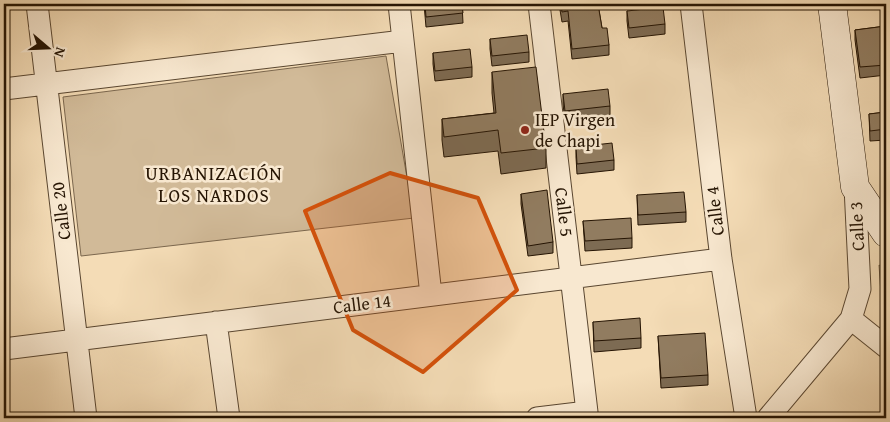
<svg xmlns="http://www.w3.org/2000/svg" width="890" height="422" font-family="'Gentium Book Plus',serif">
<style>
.green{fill:#d1ba98;stroke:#7b674e}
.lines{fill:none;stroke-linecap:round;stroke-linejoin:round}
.street-casing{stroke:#594630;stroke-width:23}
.secondary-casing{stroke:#251403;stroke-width:29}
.street{stroke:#f8e8d0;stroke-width:21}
.secondary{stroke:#f8e8d0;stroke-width:28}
.wall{fill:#7d6b53;stroke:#251403}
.building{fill:#917c60;stroke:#251403}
.marked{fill:#d4520b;fill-opacity:0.2;stroke:#d4520b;stroke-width:4;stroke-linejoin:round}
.poi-dot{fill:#8f2418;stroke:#f8e8d0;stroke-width:2}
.labels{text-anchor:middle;stroke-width:5;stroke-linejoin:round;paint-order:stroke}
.poi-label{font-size:18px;fill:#251403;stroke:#f8e8d0;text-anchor:start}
.street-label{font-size:18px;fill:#251403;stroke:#f8e8d0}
.neighbourhood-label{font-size:19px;letter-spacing:1px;fill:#251403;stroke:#f8e8d0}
</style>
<rect width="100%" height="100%" fill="#f4dcb6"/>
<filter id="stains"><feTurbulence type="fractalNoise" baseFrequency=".004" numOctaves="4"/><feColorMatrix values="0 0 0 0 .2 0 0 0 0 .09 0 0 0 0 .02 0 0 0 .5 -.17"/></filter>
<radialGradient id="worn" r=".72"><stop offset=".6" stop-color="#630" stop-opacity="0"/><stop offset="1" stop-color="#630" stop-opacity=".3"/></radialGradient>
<!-- green -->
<path class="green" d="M386 56 414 218 81 256 63 97Z
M879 265 886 269V312L882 308Z"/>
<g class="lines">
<defs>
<path id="street" d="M37 4 86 418
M399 4 431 295
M539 4 587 412 581 418
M691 4 721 259 746 418
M4 89 403 41
M851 319 886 347
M216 322 229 418
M4 349 721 259
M537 418 587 412
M768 418 851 319 860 289 855 187"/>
<path id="secondary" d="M832 4 855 187 886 233"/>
</defs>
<!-- street casing -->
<use href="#street" class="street-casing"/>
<!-- secondary casing -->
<use href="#secondary" class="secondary-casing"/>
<!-- street -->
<use href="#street" class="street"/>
<!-- secondary -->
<use href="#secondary" class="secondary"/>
</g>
<!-- wall -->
<path class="wall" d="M4 4H21V5L4 7Z
M424 4H462L463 23 426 27Z
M559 4H598L602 28 609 45V55L572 59 568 21 562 22Z
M627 11 665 24V34L629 38 627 21Z
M886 26V75L860 78 855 40V30Z
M490 39 529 52V62L492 66 490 49Z
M433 53 472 67V77L435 81 433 64Z
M492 72 546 148V168L501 174 498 151 444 157 442 140V119L494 113 492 93Z
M563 94 610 106V116L565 121 563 104Z
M886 112V140L870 141 869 114Z
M576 147 614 160V170L577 174 576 157Z
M521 194 553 242V253L528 256 521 204Z
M637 195 686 212V222L638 225Z
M583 221 632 238V248L585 251Z
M593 322 641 338V348L594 352Z
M658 336 708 375V385L661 388Z"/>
<!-- building -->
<path class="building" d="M425 4H462L463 13 426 17Z
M561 4H598L602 28H607L609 45 572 49 568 11 562 12Z
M663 7 665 24 629 28 627 11Z
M886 26V65L860 67 855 30Z
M527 35 529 52 492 56 490 39Z
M470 49 472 67 435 71 433 53Z
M536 67 546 148 501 153 498 130 444 137 442 119 496 113 492 72Z
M608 89 610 106 565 111 563 94Z
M886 112V129L870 131 869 114Z
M612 143 614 160 577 164 576 147Z
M547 190 553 242 528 246 521 194Z
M684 192 686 212 638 215 637 195Z
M631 218 632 238 585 241 583 221Z
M640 318 641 338 594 341 593 322Z
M705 333 708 375 661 378 658 336Z"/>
<!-- marked area -->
<path class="marked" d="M390 173 478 198 517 290 423 372 353 330 305 211Z"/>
<!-- markers -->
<circle class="poi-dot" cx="525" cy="130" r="5"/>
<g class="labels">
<!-- poi labels -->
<g class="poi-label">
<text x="535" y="126">IEP Virgen<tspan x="535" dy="21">de Chapi</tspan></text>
</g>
<!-- street labels -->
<g class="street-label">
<text transform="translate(61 211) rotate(-97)" y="6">Calle 20</text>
<text transform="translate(715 211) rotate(-97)" y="6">Calle 4</text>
<text transform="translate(564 212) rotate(83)" y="6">Calle 5</text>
<text transform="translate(857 226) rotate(-93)" y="6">Calle 3</text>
<text transform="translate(362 304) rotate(-7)" y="6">Calle 14</text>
</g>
<!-- neighbourhood labels -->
<g class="neighbourhood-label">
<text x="214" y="180">URBANIZACIÓN<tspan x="214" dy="22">LOS NARDOS</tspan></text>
</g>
</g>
<!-- margin -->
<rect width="890" height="422" fill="none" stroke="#f4dcb6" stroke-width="20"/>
<rect x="5" y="5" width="880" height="412" fill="none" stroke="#251403" stroke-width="2.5"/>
<rect x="10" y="10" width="870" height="402" fill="none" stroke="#251403"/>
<!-- north arrow -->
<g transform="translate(48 48) rotate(109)" stroke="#f8e8d0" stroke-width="4" paint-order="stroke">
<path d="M0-4L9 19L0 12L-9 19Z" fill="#251403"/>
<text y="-8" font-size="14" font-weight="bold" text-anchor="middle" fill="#251403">N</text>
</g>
<rect width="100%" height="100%" filter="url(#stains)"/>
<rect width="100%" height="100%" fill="url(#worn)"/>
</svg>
